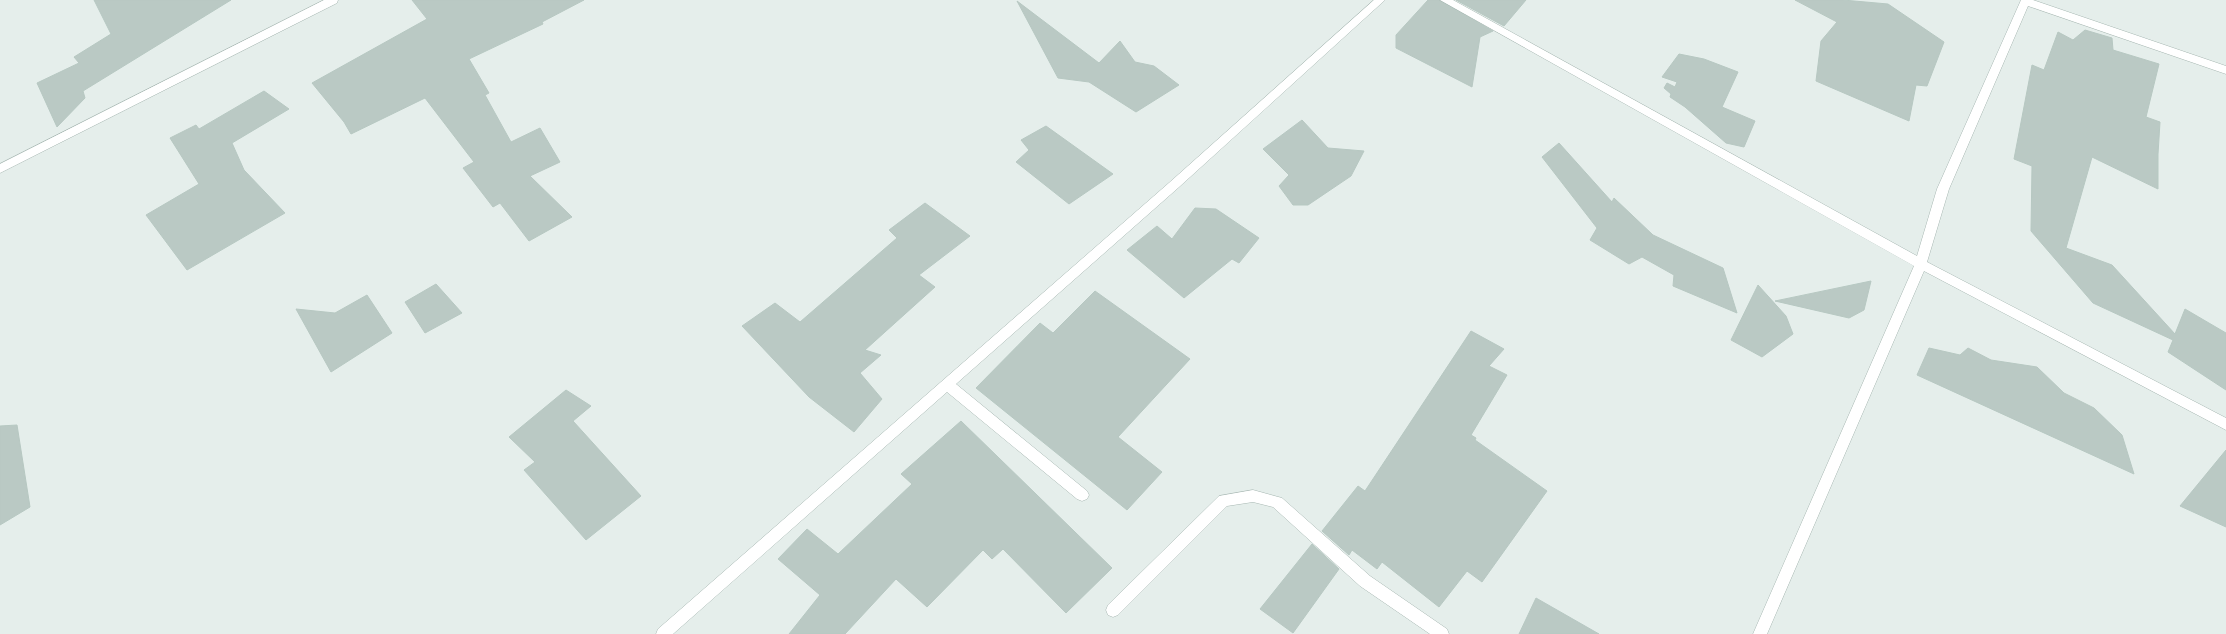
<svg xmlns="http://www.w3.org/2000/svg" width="2226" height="634" font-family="'Space Grotesk',sans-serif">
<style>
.building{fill:#bac9c4;stroke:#b7c8c2}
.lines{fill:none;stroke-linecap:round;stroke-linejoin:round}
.minor-casing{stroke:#a7b7b2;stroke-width:1}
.tertiary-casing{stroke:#a7b7b2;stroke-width:1}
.minor{fill:#fff;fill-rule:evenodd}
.tertiary{fill:#fff;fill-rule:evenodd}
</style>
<rect width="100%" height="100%" fill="#e5eeeb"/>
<!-- building -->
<path class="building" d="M94 0H231L83 91 85 98 57 127 37 83 79 63 74 57 111 34Z
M412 0H584L542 22 543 24 469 59 489 93 485 95 511 142 540 128 560 162 530 176 572 217 529 241 500 203 493 207 463 168 474 162 425 98 351 134 344 122 312 83 427 19Z
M1428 0H1439L1493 31 1480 37 1472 87 1396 48V35Z
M1456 0H1526L1504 26Z
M1795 0H1843L1888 4 1944 42 1927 86 1916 85 1909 121 1816 81 1821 41 1837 22Z
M1017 1 1099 63 1120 41 1135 62 1154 66 1179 85 1136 112 1089 82 1058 78Z
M2085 30 2112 38 2113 50 2159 64 2146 117 2160 122 2158 154V189L2092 157 2066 248 2112 265 2175 334 2185 309 2226 333V390L2168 352 2173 340 2093 303 2031 231 2032 166 2014 159 2032 65 2044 70 2058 32 2073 40Z
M1679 54 1704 59 1738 72 1722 107 1755 121 1744 147 1726 143 1685 107 1670 97 1671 94 1664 88 1667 83 1675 87 1677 82 1662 77Z
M264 91 289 109 232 143 244 170 285 213 187 270 146 215 199 184 170 138 196 125 199 129Z
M1302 120 1328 148 1364 151 1351 176 1308 205H1293L1279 186 1289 175 1263 149Z
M1046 126 1113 174 1069 204 1016 162 1029 150 1021 140Z
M1559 143 1612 202 1614 198 1653 235 1723 268 1737 313 1673 286 1674 275 1642 257 1629 264 1590 240 1597 228 1542 157Z
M925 203 970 236 919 275 935 287 865 350 881 355 860 373 882 399 854 432 809 397 742 326 775 303 800 322 897 238 889 230Z
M1195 208 1216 209 1259 238 1239 263 1232 259 1184 298 1127 250 1157 226 1172 239Z
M1871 281 1864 310 1849 318 1775 301Z
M436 284 462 313 425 333 405 302Z
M1758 285 1786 316 1793 334 1762 357 1731 340Z
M1095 291 1190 359 1118 437 1162 472 1127 510 976 388 1040 323 1053 333Z
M367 295 392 333 331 372 296 309 335 313Z
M1471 331 1504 349 1489 366 1507 375 1471 435 1476 438 1475 440 1547 491 1482 582 1467 571 1439 607 1382 562 1377 569 1352 550 1349 555 1322 531 1358 486 1365 491Z
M1929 348 1960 355 1968 348 1991 360 2037 367 2064 393 2094 408 2122 435 2134 474 1917 375Z
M566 390 591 406 573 421 641 496 586 540 524 470 535 462 509 437Z
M961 421 1112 568 1066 613 1003 549 992 559 983 550 927 607 896 579 845 634H789L820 595 778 559 807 529 838 554 912 484 901 474Z
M17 425 30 507 0 525V426Z
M2226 450V527L2180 506Z
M1312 544 1339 569 1293 633 1260 609Z
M1536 598 1599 634H1519Z"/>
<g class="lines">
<defs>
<path id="minor" d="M1374 0H1385L1178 188 956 384 1087 491 1089 495 1087 499 1082 501 1077 499 947 392 673 634H656L658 629 1170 182Z
M1440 0H1453L1917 256 1937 189 2021 0H2033L2226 66V74L2028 6 1949 189 1927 262 2226 418V430L1924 271 1767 634H1753L1914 266Z
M1253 490 1282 498 1370 576 1447 629 1449 634H1430L1360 586 1273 507 1253 502 1227 506 1118 615 1113 617 1108 615 1106 610 1108 605 1219 496Z"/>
<path id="tertiary" d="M324 0H338L337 3 0 173V164Z"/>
</defs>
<!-- minor casing -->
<use href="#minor" class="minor-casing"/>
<!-- tertiary casing -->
<use href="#tertiary" class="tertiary-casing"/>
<!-- minor -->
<use href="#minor" class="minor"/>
<!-- tertiary -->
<use href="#tertiary" class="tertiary"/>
</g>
</svg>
